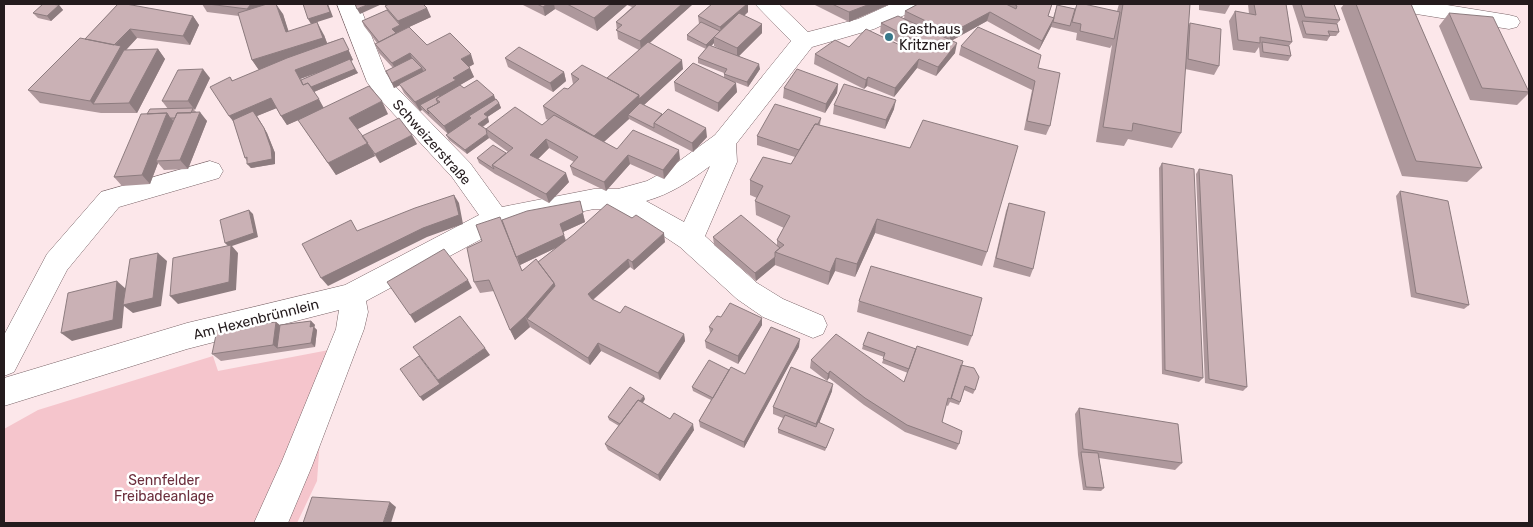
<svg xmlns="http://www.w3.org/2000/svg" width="1533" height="527" font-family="Rubik,sans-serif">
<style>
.green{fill:#f5c5cc}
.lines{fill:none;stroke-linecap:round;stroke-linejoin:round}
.minor-casing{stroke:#7a6468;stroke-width:1}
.minor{fill:#fff;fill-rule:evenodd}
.wall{fill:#ae989c;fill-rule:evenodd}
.shaded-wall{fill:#8d7c7f}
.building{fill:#cab1b5;stroke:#8d7c7f}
.poi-dot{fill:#36788a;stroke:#fff;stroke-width:2}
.labels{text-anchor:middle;stroke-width:5;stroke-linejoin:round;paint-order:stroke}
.poi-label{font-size:14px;fill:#241b1d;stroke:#fff;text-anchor:start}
.street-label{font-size:14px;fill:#241b1d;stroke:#fff}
.park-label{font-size:14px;fill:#6c2f3d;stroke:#fff}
</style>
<rect width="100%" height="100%" fill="#fce7ea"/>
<!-- green -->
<path class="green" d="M329 350 322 411 317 481 297 523H4V429L38 410 213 356 218 371Z"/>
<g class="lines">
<defs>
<path id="minor" d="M337 4H359L386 73 395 86 470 163 502 207 594 189H618L647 181 667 170 715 135 791 41 755 4H779L808 32 858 19 891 4H921L918 9 874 29 812 47 736 144 737 162 705 236 757 283 783 299 823 316 827 325 823 334 813 338 763 317 737 299 680 247 653 229 615 209H594L502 228 366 301 368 312 364 329 312 466 288 523H254L282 461 336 329 339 310 187 349 4 406V378L187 323 345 285 479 215 452 177 379 98 367 82ZM710 166 684 222 646 201C671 194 690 181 710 166Z
M1387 4H1441L1509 15 1517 17 1520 22 1517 27 1509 29 1398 11 1390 9Z
M210 161 219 164 223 171 219 178 119 207 67 270 14 372 4 376V335L47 254 101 192Z"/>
</defs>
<!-- minor casing -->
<use href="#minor" class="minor-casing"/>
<!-- minor -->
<use href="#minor" class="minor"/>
</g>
<!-- wall -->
<path class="wall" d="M118 4 193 16 199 25 190 45 137 38 126 50 158 49 165 59 137 113H101L40 103 28 90 85 39Z
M202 4H264L263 5 283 14 288 31 324 35 327 43 343 38 353 60 351 61 358 73 314 92 324 108 388 114 357 129 362 136 417 144 380 163 374 154 375 156 336 175 298 120 287 125 276 108 257 116 267 133 275 153V164L251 168 245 158 233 120 229 116 230 77 233 81 259 70 252 60 239 16 207 12ZM321 71 301 80 300 79Z
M521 4H693L649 43 683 69 644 105 707 137 693 152 629 119 604 142 617 149 680 159 664 179 630 164 606 191 573 175 570 166 574 162 549 148 538 159 569 182 549 203 495 174 479 163 477 158 506 153 508 152 489 138 467 154 449 140 446 135 448 134 422 110 420 111 404 93 400 85 394 88 386 71 393 68 379 53 375 44 377 43 364 26 362 21 387 10 385 6 431 17 409 27 427 45 474 64 469 67 474 77 460 85 464 88 496 99 499 103 501 108 487 117 489 122 483 127 486 129 542 125 548 120 546 119 543 106 568 89 573 84 571 74 607 78 639 50 618 39 616 22 632 7 627 5 597 31 555 9 545 16Z
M712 4H748V12L744 16 762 33 739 56 760 69 748 87 735 82 737 92 718 112 675 91 674 82 724 77V73L698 63V58L706 49 687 40V35L699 24 698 16ZM714 43V46L722 50 711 46Z
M813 4H888V5L849 22Z
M918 4H1052L1048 16 1053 18 1057 5 1075 9 1077 4 1117 11 1119 4H1190L1188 27 1190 23 1219 66 1214 75 1185 69 1181 133 1172 148 1128 139 1124 146 1096 142 1112 45 1110 48 1076 40 1077 33 1051 27 1039 50 987 21 951 41 955 53 936 76 917 68 894 97 867 86 864 89 814 64 815 54 849 47 906 48 907 47 880 33 881 23 904 19 905 11Z
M1199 4H1230V5L1225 14 1199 10Z
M1248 4H1286L1292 42 1289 46 1291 56 1288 61 1260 57 1259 47 1255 53 1233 50 1229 21 1235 11 1249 14Z
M1292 4H1334L1340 20 1337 24 1339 32 1336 36H1330L1327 41 1303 38Z
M1344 4H1411L1482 168 1467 182 1402 176 1341 8Z
M59 5 63 10 51 21 38 18 33 13Z
M1449 13 1529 93 1517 105 1470 100 1439 26Z
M961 46 1038 68 1050 126 1046 135 1024 130 1032 90 959 55Z
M505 58 564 72 566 81 553 92 508 67Z
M210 78 194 110 207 121 188 169 164 170 158 163 150 184 122 186 114 177 168 109 162 101Z
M838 84 837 93 825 113 783 98 784 88Z
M834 105 894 109 885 129 833 114Z
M821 118 820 125 987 252 982 266 875 233 855 277 835 271 828 285 775 265 756 281 714 245 713 237 777 245V240L784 228 756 215 755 201 757 198 750 195V180L791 164 795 157 757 145V136Z
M1162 163 1203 378 1199 382 1162 374 1159 168Z
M1199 169 1247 387 1243 391 1205 383 1196 174Z
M1400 191 1469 305 1464 309 1411 297 1396 196Z
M580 201 585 222 563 232 566 240 665 242 634 270 630 267 593 300 620 313 684 334 685 341 660 380 601 351 590 365 530 327 515 340 494 291 480 293 474 282 482 241 502 220ZM556 248 538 262 522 270 520 265Z
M1009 203 1033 269 1030 277 993 267 1006 211Z
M859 301 972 336 968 346 857 312Z
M721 317 762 318V325L738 364 706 348 705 341 710 333 709 327Z
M311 321 315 325 314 327 317 330 315 347 221 361 212 354 276 322 280 325Z
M863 345 961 365 975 390 973 394 964 390 959 405 950 402 948 406 946 405 942 422 959 444 956 450 905 432 864 405 829 378 827 381 810 368 811 360 904 382 908 373 882 363 884 357 862 349Z
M799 347 744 448 700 427 699 421 711 400 693 391 692 387 729 370 745 374Z
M832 391 819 423 833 432 825 451 778 433V429L783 418 773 414V407Z
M645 399 643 403 670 419 694 430 660 481 608 450 605 444 619 426 609 420 608 417Z
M1079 408 1182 463 1175 470 1099 458 1104 488 1101 491 1083 490 1078 455 1075 414Z"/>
<!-- shaded-wall -->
<path class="shaded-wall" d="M251 4H264L253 18 247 9Z
M276 4 283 14 293 45 286 32Z
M327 4H328L333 17 311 24 308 19Z
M369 4H382L360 14 357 9Z
M547 4H554L555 9 545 16 543 7Z
M611 4H627V5L597 31 594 18Z
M682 4H693L641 51 640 41Z
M747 4H748V12L718 39 721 32 720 27Z
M870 4H888V5L849 22V12Z
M59 5 63 10 51 21 47 16Z
M427 8 431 17 394 34 392 29 400 25 398 21Z
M990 12 987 21 949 42 951 33Z
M193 16 199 25 190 45 183 36Z
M1054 18 1051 27 1039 50 1042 41Z
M317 22 324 35 330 51 261 73 252 60Z
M762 24V33L737 58V48Z
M130 29 137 38 125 51 93 104 90 101 113 47Z
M343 38 353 60 300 79 306 89 355 69 358 73 309 94 295 70Z
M714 38V43L707 50 706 45Z
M957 43 955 53 936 76 938 67Z
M158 49 165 59 137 113 129 103Z
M410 53 414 63 397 72 392 63Z
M471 54 474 64 465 69 461 59Z
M919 59 917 68 894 97 895 88Z
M682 60 683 69 632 116 628 115 629 119 597 148 594 136 639 95Z
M759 64 760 69 748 87 747 82Z
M422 68 424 73 394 88 392 83Z
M470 68 474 77 436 99 420 105 422 110 420 111 415 102 453 78Z
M203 69 210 78 195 110 188 101Z
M564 72 566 81 553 92 550 83Z
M868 77 867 86 864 89 866 80Z
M736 83 737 92 718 112V103Z
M838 84 837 93 825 113 826 104Z
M494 95 497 104 469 116 471 120 448 134 444 126Z
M271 98 277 108 257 116 267 133 275 153V164L251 168 247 164 256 116 236 125 229 116Z
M319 99 324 109 287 125 281 116Z
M896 100 894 109 885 129 886 120Z
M382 101 388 114 356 130 349 118Z
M499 103 501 108 486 118 484 114Z
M200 112 207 121 188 169 180 160Z
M167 113 174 122 156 161 158 163 150 184 142 175Z
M488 117 489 122 480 128 478 124Z
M706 128 707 137 693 152 692 143Z
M487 134 489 138 467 154 465 150Z
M412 135 417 144 380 163 375 154Z
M546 139 549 148 533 164 530 155Z
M368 143 375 156 336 175 328 163Z
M679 150 680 159 664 179 663 170Z
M628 155 630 164 606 191 604 182Z
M566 173 569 182 549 203 546 194Z
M454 195 459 203 463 224 427 237 328 286 321 278Z
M580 201 585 222 563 232 566 243 520 265 517 256 560 224Z
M249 210 253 214 258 237 232 246 238 253 236 290 178 304 170 296 229 247 225 243Z
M877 219 875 233 855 277 857 264Z
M664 233 665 242 634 270 632 262Z
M158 253 167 261 161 306 133 313 124 306 122 328 72 341 61 333 117 281 126 289Z
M775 257V265L756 281 755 273Z
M836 258 835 271 828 285 830 272Z
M628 259 630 267 590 302 588 294Z
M468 280 472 288 415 323 410 315Z
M554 283 558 294 527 319 525 316Z
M525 316 530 327 515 340 510 330Z
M762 318V325L738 364V356Z
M311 321 315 325 314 327 317 330 315 347 311 343 310 327Z
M276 322 284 329 277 348 273 345Z
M684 334 685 341 660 380 658 373Z
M800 339 799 347 744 448V442Z
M598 343 601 351 590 365 588 358Z
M485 348 490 355 423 401 420 397 438 380Z
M830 371 829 378 827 381 828 374Z
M833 384 832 391 816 431V424Z
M644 396 645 399 624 428 623 425Z
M693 424 694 430 660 481 658 475Z
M390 502 396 507 391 523H383Z"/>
<!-- building -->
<path class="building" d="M43 4H50L59 5 47 16 33 13Z
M118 4H126L193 16 183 36 130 29 114 45 85 39Z
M208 4H251L247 9Z
M267 4H276L286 32 317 22 323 38 252 60 238 13Z
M303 4H327L330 12 308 19Z
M355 4H369L357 9Z
M389 4H423L427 8 398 21 385 6Z
M537 4H547L543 7Z
M567 4H611L594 18Z
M637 4H682L640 41 616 30 622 25 616 22Z
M712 4H747L720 27 698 16Z
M832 4H870L849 12Z
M918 4H1006L1016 9 1017 6 1014 4H1052L1048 16 1054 18 1042 41 990 12 951 33 905 11Z
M1077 4H1084L1120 12 1114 39 1080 31 1081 24 1072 22Z
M1123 4H1190L1181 133 1133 123 1132 131 1103 127Z
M1254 4H1286L1292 42 1260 37V43L1238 40 1235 11 1256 15Z
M1301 4H1334L1340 20 1305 17Z
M1356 4H1411L1482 168 1416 161Z
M1057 5 1075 9 1070 26 1053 22Z
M387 10 400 25 392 29 396 33 379 42 362 21Z
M739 13 762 24 737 48 714 37Z
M1449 13 1493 17 1529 92 1482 88Z
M898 16 957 43 938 67 919 59 895 88 868 77 866 80 815 54 835 40 849 47 866 29 906 48 914 40 881 23Z
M1302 21 1337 24 1339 32 1328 31 1330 36 1306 34Z
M701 22 720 31 706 45 687 35Z
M1190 23 1221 29 1219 66 1188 59Z
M409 27 427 45 450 33 471 54 461 59 470 68 453 78 456 80 415 102 399 84 426 70 410 53 392 63 375 44Z
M978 27 1041 55 1038 68 1060 73 1050 126 1027 121 1035 81 961 46Z
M80 38 121 46 90 101 28 90Z
M343 38 349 50 295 70 303 85 308 83 319 99 281 116 271 98 229 116 210 87 230 77 232 81 287 58Z
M648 42 682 60 639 99V95L607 78Z
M1262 42 1289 46 1291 56 1263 52Z
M709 45 759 64 747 82 724 74 727 69 698 58Z
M519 47 564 72 550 83 505 58Z
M158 49 129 103 93 104 124 50Z
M412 58 422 68 392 83 386 71Z
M350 59 355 69 311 87 308 83 303 85 301 80Z
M693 63 736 83 718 103 674 82Z
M582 65 639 95 594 136 543 106 564 88 568 89 579 79 571 74Z
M203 69 188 101H162L178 70Z
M797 69 838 84 826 104 784 88Z
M477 80 494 95 444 126 427 109 440 102 436 99 460 85 464 88Z
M844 84 896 100 886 120 834 105Z
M369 86 382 101 349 118 368 143 328 163 298 120Z
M439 95 440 96 436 99 438 103 427 109 429 114 420 105Z
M496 99 499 103 484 114 488 117 478 124 486 129 487 134 465 150 446 135 471 118 469 116Z
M640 103 662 114 654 123V128L628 115Z
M775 104 821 118 818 124H815L799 150 757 136Z
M515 107 542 125 554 115 617 149 633 130 679 150 663 170 628 155 604 182 570 166 578 157 546 139 530 155 566 173 546 194 492 165 513 148 486 129Z
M193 108 191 113H177L175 118H170L167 113 147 114 150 109Z
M668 109 706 128 692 143 654 123Z
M253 111 264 128 271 148 272 159 247 164V157L245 158 233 120Z
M200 112 180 160 156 161 177 113Z
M167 113 142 175 114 177 141 114Z
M399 118 412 135 375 154 362 136Z
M923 120 1018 146 987 252 877 219 857 264 836 258 830 272 775 252 784 245 777 240 790 216 755 201 763 186 750 180 763 157 791 164 815 124 910 148Z
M493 145 506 153 492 165 494 169 477 158Z
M1162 163 1194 169 1203 378 1165 370Z
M1199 169 1232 175 1247 387 1209 379Z
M1400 191 1448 201 1469 305 1416 293Z
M454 195 459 215 423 228 321 278 302 244 351 220 357 231 415 208Z
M580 201 583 213 560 224 564 235 516 257 502 220 527 211Z
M1009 203 1045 212 1033 269 996 258Z
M607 204 632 218 636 215 664 233 632 262 628 259 588 294 592 299 620 313 625 306 684 334 658 373 598 343 588 358 527 319 555 286 554 283 538 262 574 234Z
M249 210 254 233 225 243 220 220Z
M741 215 780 248 775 252V257L755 273 713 237Z
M500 217 522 271 536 259 554 283 525 316 510 330 489 280 474 282 467 248 482 241 476 225Z
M231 245 229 282 170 296 173 258Z
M444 249 468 280 410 315 387 282Z
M158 253 153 298 123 305 130 259Z
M871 266 982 298 972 336 859 301Z
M117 281 113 320 61 333 68 293Z
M730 303 762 318 738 356 705 341 713 329 709 327 717 316 721 317Z
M460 316 485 348 438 380 413 347Z
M311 321 310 327 314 326 311 343 277 348 280 325Z
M276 322 273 345 212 354 217 330Z
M771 327 800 339 744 442 699 421 731 367 745 374Z
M868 332 916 349 909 369 883 359 885 353 863 345Z
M836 334 904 382 917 346 963 361 951 399 948 398 942 422 962 431 959 444 907 425 865 398 830 371 828 374 811 360Z
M419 356 440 384 420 397 400 369Z
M709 360 729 370 713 398 692 387Z
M961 365 974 368 979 377 975 390 965 386 960 402 951 398Z
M791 367 833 384 816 424 773 407Z
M630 387 644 396 640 401 638 400 620 424 608 417Z
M638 400 670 419 674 413 693 424 658 475 605 444Z
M1079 408 1178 424 1182 463 1083 449Z
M785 415 816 427 818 422 834 429 826 448 778 429Z
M1081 452 1098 453 1104 488 1086 487Z
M312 497 390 502 383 523H303Z"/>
<!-- markers -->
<circle class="poi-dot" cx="889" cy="37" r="5"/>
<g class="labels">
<!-- poi labels -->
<g class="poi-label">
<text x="899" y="34">Gasthaus<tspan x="899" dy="16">Kritzner</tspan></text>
</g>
<!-- street labels -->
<g class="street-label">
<text transform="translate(432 142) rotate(48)" y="5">Schweizerstraße</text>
<text transform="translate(256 319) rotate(-14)" y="5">Am Hexenbrünnlein</text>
</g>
<!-- park labels -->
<g class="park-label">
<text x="164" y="485">Sennfelder<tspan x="164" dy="16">Freibadeanlage</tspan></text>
</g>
</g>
<!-- border -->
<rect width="1533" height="527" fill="none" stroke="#241b1d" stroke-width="10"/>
</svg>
